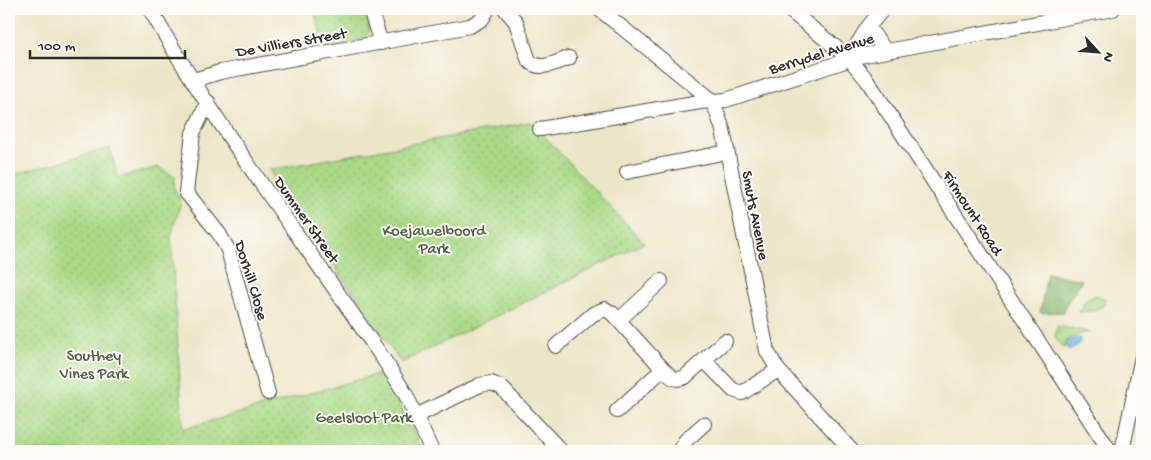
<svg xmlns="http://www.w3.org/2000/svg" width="1151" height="460" font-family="'Gochi Hand',sans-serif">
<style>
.grass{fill:url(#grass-tufts);stroke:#6b825a}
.forest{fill:url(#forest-crowns);stroke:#5a7250}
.park{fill:url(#park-dots);stroke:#6b825a}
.water{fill:url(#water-ripples);stroke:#4c7389}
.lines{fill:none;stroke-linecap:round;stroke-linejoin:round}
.minor-casing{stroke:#484743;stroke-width:16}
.minor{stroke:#fff;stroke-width:14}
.labels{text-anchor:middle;stroke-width:4;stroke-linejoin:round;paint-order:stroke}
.street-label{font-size:16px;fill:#2b2b2b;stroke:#fdfcf7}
.park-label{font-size:16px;fill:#516047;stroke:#fdfcf7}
</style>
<defs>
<pattern id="grass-tufts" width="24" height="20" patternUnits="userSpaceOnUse" patternTransform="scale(1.25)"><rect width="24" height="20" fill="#abda88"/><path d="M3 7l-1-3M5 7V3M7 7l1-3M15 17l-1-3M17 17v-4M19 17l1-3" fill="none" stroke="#93bb76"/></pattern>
<pattern id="forest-crowns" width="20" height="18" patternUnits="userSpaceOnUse" patternTransform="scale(1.25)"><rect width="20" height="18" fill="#88ba74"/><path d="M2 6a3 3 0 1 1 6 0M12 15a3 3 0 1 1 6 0" fill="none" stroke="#6f975f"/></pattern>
<pattern id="park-dots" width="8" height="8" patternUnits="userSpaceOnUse" patternTransform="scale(1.25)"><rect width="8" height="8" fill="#abda88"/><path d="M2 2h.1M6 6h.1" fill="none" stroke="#93bb76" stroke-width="1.8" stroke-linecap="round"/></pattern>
<pattern id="water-ripples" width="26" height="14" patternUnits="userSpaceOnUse" patternTransform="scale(1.25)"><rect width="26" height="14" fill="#6cbbe7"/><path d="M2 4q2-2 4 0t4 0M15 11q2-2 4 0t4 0" fill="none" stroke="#5998bb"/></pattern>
</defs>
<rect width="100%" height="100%" fill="#fdfcf7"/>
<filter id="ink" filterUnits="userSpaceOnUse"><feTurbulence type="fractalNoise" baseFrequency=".02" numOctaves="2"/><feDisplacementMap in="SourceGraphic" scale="10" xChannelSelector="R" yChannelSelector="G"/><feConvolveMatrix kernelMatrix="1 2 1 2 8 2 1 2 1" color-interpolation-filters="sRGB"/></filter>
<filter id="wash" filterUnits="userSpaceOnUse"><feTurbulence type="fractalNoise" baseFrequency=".0096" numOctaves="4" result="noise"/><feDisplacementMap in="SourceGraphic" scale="20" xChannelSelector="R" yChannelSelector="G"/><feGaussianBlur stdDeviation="1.12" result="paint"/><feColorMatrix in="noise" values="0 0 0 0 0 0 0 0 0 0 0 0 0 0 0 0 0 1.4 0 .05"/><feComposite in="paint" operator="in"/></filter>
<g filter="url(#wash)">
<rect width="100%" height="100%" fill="#ece6c8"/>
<!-- grass -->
<path class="grass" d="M1096 295 1105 299 1104 305 1093 311 1079 312 1085 301Z
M1057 326 1089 332 1073 336 1064 342 1065 347 1060 345 1055 337Z"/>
<!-- forest -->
<path class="forest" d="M1047 273 1082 280 1066 305 1064 312 1040 313Z"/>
<!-- park -->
<path class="park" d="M313 9H363C365 15 369 22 369 28 371 44 338 45 326 47Z
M531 122 644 243 401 363 269 170Z
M110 148 118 178 158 167 175 177 174 188 181 202 171 236 183 429 382 373 424 451H9V176Z"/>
<!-- water -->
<path class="water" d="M1074 338H1080L1081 343 1070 350 1067 348 1066 342Z"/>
</g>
<g filter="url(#ink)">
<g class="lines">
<defs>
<path id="minor" d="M150 9C220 133 308 247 388 366L406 395 432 451
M370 9 381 43
M505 9 516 22 529 61C540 72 556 62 569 58
M599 9 713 101 723 130 767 351 778 370 852 451
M788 9 849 58 867 80 1110 451
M868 27 885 50
M849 58 868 27 883 9
M194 80 220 72 470 26 482 19 488 9
M208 102 193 133 186 192 220 235 228 250 268 393
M540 129 700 102 726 100 842 62 849 58 1113 9
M627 172 727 152
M619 320 661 281
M556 346 593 314 605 309 612 313 663 369C670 376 675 382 685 377L725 341
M704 360 733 390 742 393 778 370
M617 411 663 369
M416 416 480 385 491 383 501 387 561 451
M679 451 685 441 704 424
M1122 451 1142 357"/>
</defs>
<!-- minor casing -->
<use href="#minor" class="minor-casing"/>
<!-- minor -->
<use href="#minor" class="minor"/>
</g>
</g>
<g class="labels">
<!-- street labels -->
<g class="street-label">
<text transform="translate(291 41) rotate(-10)" y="6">De Villiers Street</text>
<text transform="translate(821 52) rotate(-17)" y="6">Berrydel Avenue</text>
<text transform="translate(974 212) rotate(57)" y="6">Firmount Road</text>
<text transform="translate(757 215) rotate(79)" y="6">Smuts Avenue</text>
<text transform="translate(308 219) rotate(55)" y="6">Dummer Street</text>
<text transform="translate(253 280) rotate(73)" y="6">Dorhill Close</text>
</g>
<!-- park labels -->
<g class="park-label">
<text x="434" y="235">Koejawelboord<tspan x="434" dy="18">Park</tspan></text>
<text x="94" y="360">Southey<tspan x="94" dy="18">Vines Park</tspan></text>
<text x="364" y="422">Geelsloot Park</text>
</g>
</g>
<!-- margin -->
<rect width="1151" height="460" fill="none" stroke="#fdfcf7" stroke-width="30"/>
<!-- north arrow -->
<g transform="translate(1098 52) rotate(116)" stroke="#fdfcf7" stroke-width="4" paint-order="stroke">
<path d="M0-4L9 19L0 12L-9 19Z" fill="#2b2b2b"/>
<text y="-8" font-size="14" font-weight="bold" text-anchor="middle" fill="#2b2b2b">N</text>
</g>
<!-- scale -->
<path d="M30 50v8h155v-8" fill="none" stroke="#2b2b2b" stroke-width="2.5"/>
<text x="38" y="50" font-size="15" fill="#2b2b2b" stroke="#fdfcf7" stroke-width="4" paint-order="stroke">100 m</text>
</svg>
